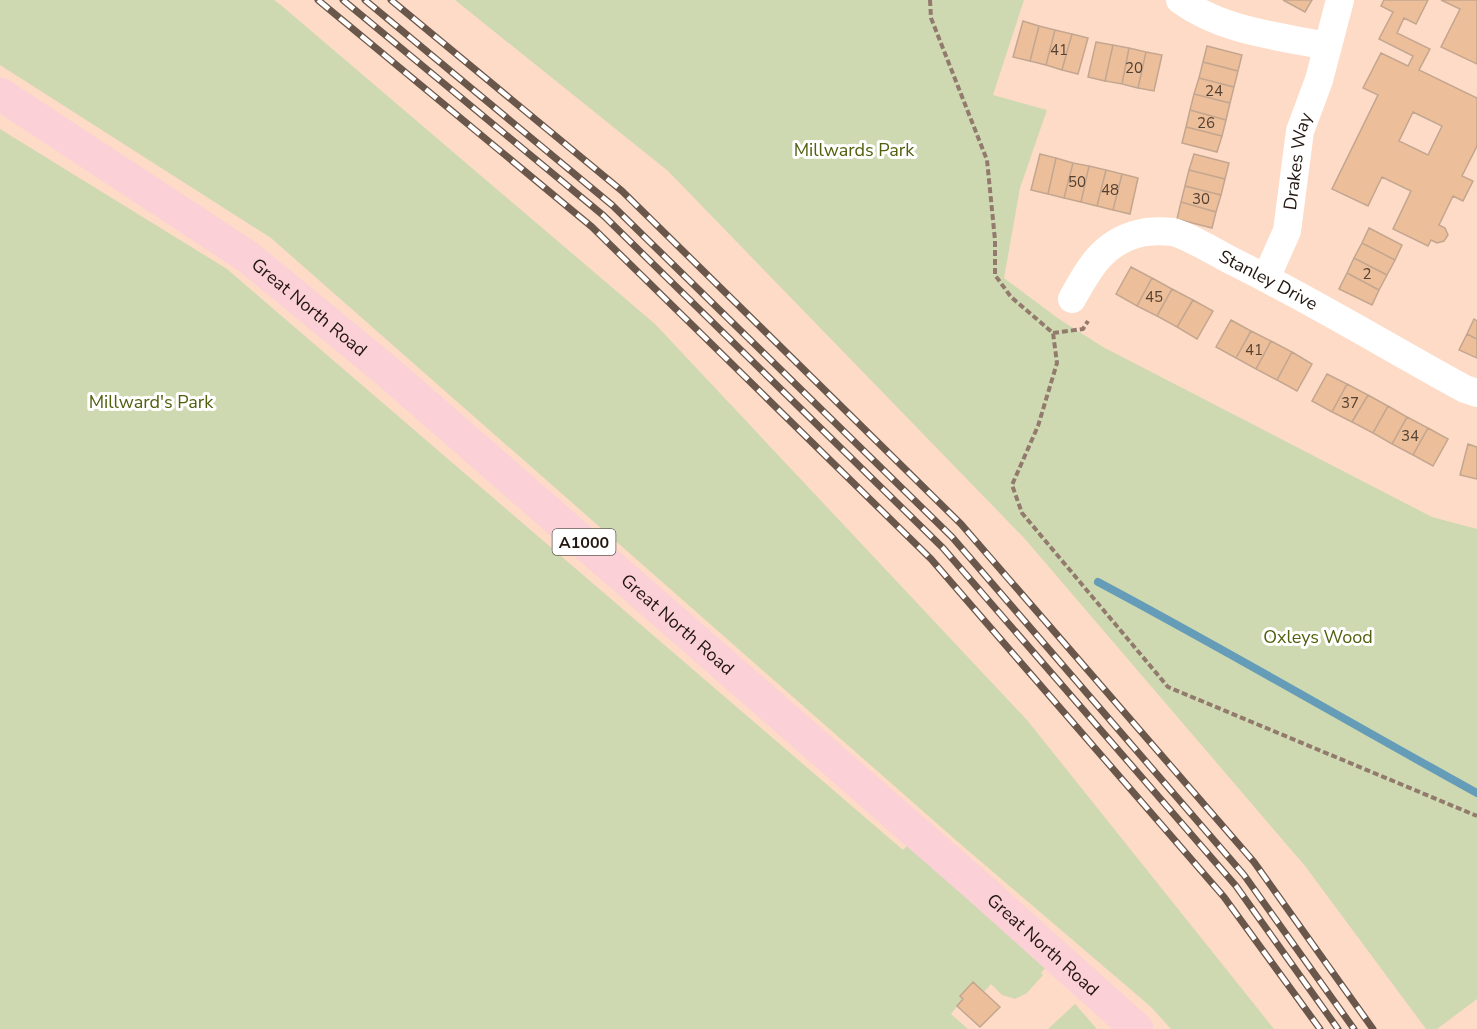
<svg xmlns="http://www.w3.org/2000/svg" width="1477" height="1029" font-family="'Nunito Sans',sans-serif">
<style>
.green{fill:#cfd9b1}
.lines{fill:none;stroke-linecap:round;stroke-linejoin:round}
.stream{stroke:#659cb8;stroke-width:8}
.building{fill:#ecbe9a;stroke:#c3a68f;stroke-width:1.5;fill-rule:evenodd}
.path{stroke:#927b6d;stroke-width:4;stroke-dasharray:6 3;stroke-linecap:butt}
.street{stroke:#fff;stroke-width:28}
.primary{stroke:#fbd0d6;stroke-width:33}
.rail-casing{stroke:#6a574b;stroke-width:7}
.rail{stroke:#fff;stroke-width:4.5;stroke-dasharray:14;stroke-linecap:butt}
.labels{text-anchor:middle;stroke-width:6;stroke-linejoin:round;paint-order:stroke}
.number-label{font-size:15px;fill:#554132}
.shield{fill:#fff;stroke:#655d58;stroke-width:1.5}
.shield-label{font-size:16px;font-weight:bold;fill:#231710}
.park-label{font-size:18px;fill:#515f0e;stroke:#fff}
.street-label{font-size:18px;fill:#231710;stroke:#fff}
</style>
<rect width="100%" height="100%" fill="#fddbc6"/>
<!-- green -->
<path class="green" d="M0 0H274L282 6 655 324 1027 720 1274 1029H1171L1151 1007 958 842 271 238 0 65Z
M455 0H1024L993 95 1047 110 1020 188 1004 278 1059 319 1103 347 1432 517 1477 529V999L1437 1029H1426L1305 866 1025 539 668 171Z
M0 129 227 269 903 850 909 843 1046 967 1041 973 1043 975 1027 993 1015 999 1002 995 991 984 984 992 973 983 961 996 963 999 951 1014 968 1029H0Z
M1075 1004 1097 1029H1048Z"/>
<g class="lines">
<!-- stream -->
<path class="stream" d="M1098 582C1226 650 1350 723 1477 793"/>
</g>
<!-- building -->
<path class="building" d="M1283 0H1312L1305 12Z
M1384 0H1428L1416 24 1404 18 1397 33 1430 49 1419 70 1477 98V146L1462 176 1473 181 1463 201 1453 196 1439 225 1445 228 1448 235 1444 241 1437 243 1431 240 1428 246 1393 229 1411 191 1382 177 1368 206 1332 189 1378 95 1363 88 1381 53 1408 66 1413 56 1379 39 1393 12 1381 6ZM1413 112 1442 126 1428 155 1399 141Z
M1441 0H1477V64L1441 47 1460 9Z
M1023 21 1039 26 1030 61 1013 57Z
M1039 26 1055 30 1046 65 1030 61Z
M1055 30 1072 34 1062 70 1046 65Z
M1072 34 1088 38 1078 74 1062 70Z
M1096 42 1113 45 1105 81 1088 77Z
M1113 45 1129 48 1122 84 1105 81Z
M1207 46 1242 55 1238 71 1203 62Z
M1129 48 1146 52 1138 88 1122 84Z
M1146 52 1162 55 1154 91 1138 88Z
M1203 62 1238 71 1234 87 1199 78Z
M1199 78 1234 87 1230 103 1194 94Z
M1194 94 1230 103 1226 120 1190 110Z
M1190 110 1226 120 1222 136 1186 127Z
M1186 127 1222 136 1217 152 1182 143Z
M1040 154 1056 158 1048 194 1031 190Z
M1194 154 1229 163 1225 179 1189 170Z
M1056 158 1073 163 1064 198 1048 194Z
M1073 163 1089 166 1081 202 1064 198Z
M1089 166 1106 170 1097 206 1081 202Z
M1106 170 1122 174 1113 210 1097 206Z
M1189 170 1225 179 1221 195 1185 186Z
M1122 174 1138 178 1130 214 1113 210Z
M1185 186 1221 195 1216 212 1181 202Z
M1181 202 1216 212 1212 228 1177 219Z
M1369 228 1402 245 1395 260 1362 243Z
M1362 243 1395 260 1387 275 1354 258Z
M1354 258 1387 275 1379 290 1347 273Z
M1131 267 1152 278 1137 306 1116 294Z
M1347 273 1379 290 1372 305 1339 289Z
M1152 278 1172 289 1157 316 1137 306Z
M1172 289 1193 300 1177 327 1157 316Z
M1193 300 1213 311 1197 339 1177 327Z
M1474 319 1477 321V339L1467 334Z
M1231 320 1251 331 1236 358 1216 347Z
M1251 331 1271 341 1256 369 1236 358Z
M1467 334 1477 339V358L1459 350Z
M1271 341 1292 352 1277 380 1256 369Z
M1292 352 1312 364 1297 391 1277 380Z
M1327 374 1347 384 1332 412 1312 401Z
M1347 384 1368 395 1352 422 1332 412Z
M1368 395 1388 406 1373 433 1352 422Z
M1388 406 1407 417 1392 444 1373 433Z
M1407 417 1428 428 1413 455 1392 444Z
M1428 428 1448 439 1433 466 1413 455Z
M1468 444 1477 447V479L1460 475Z
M973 982 1000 1007 980 1027 957 1006 963 999 960 996Z"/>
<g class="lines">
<!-- path -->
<path class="path" d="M930 0 931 18 987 160 995 240V275L1011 297 1053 333 1057 363 1038 426 1012 485 1022 513 1168 687 1477 816
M1053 333 1083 329 1088 321"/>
<!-- street -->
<g class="street">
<path d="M1180 0C1222 31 1278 36 1327 46"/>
<path id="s1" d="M1266 278 1287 231 1300 131 1319 80 1340 0"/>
<path id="s2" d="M1072 299C1090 266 1105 239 1146 232 1154 231 1165 231 1173 232 1187 235 1220 255 1234 262 1313 301 1388 347 1465 389L1477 393"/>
</g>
<!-- primary -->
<path class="primary" id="s3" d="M0 94 248 257 388 372 974 883 1137 1029"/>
<defs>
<path id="rail" d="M318 0 592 227 931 559 1224 897 1320 1029
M343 0 604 216 943 548 1236 886 1338 1029
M365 0 612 205 952 537 1244 875 1354 1029
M391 0 622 191 961 524 1254 862 1373 1029"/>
</defs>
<!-- rail casing -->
<use href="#rail" class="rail-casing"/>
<!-- rail -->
<use href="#rail" class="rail"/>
</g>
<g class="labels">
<!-- number labels -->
<g class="number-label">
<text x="1059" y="55">41</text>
<text x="1134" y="73">20</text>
<text x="1214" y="96">24</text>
<text x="1206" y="128">26</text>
<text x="1077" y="187">50</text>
<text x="1110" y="195">48</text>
<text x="1201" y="204">30</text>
<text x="1367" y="279">2</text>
<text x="1154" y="302">45</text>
<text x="1254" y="355">41</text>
<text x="1350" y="408">37</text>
<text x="1410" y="441">34</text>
</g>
<!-- shield labels -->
<rect class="shield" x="552.5" y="529" width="63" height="26" rx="4.5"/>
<g class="shield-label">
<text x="584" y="548">A1000</text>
</g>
<!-- park labels -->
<g class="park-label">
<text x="854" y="156">Millwards Park</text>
<text x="151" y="408">Millward's Park</text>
<text x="1318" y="643">Oxleys Wood</text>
</g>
<!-- street labels -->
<g class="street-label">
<text dy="6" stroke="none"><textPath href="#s1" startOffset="122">Drakes Way</textPath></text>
<text dy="6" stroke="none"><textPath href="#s2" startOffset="238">Stanley Drive</textPath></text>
<text dy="6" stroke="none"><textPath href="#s3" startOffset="376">Great North Road</textPath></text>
<text dy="6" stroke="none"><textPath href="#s3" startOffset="862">Great North Road</textPath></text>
<text dy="6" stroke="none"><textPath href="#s3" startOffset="1348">Great North Road</textPath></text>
</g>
</g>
</svg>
